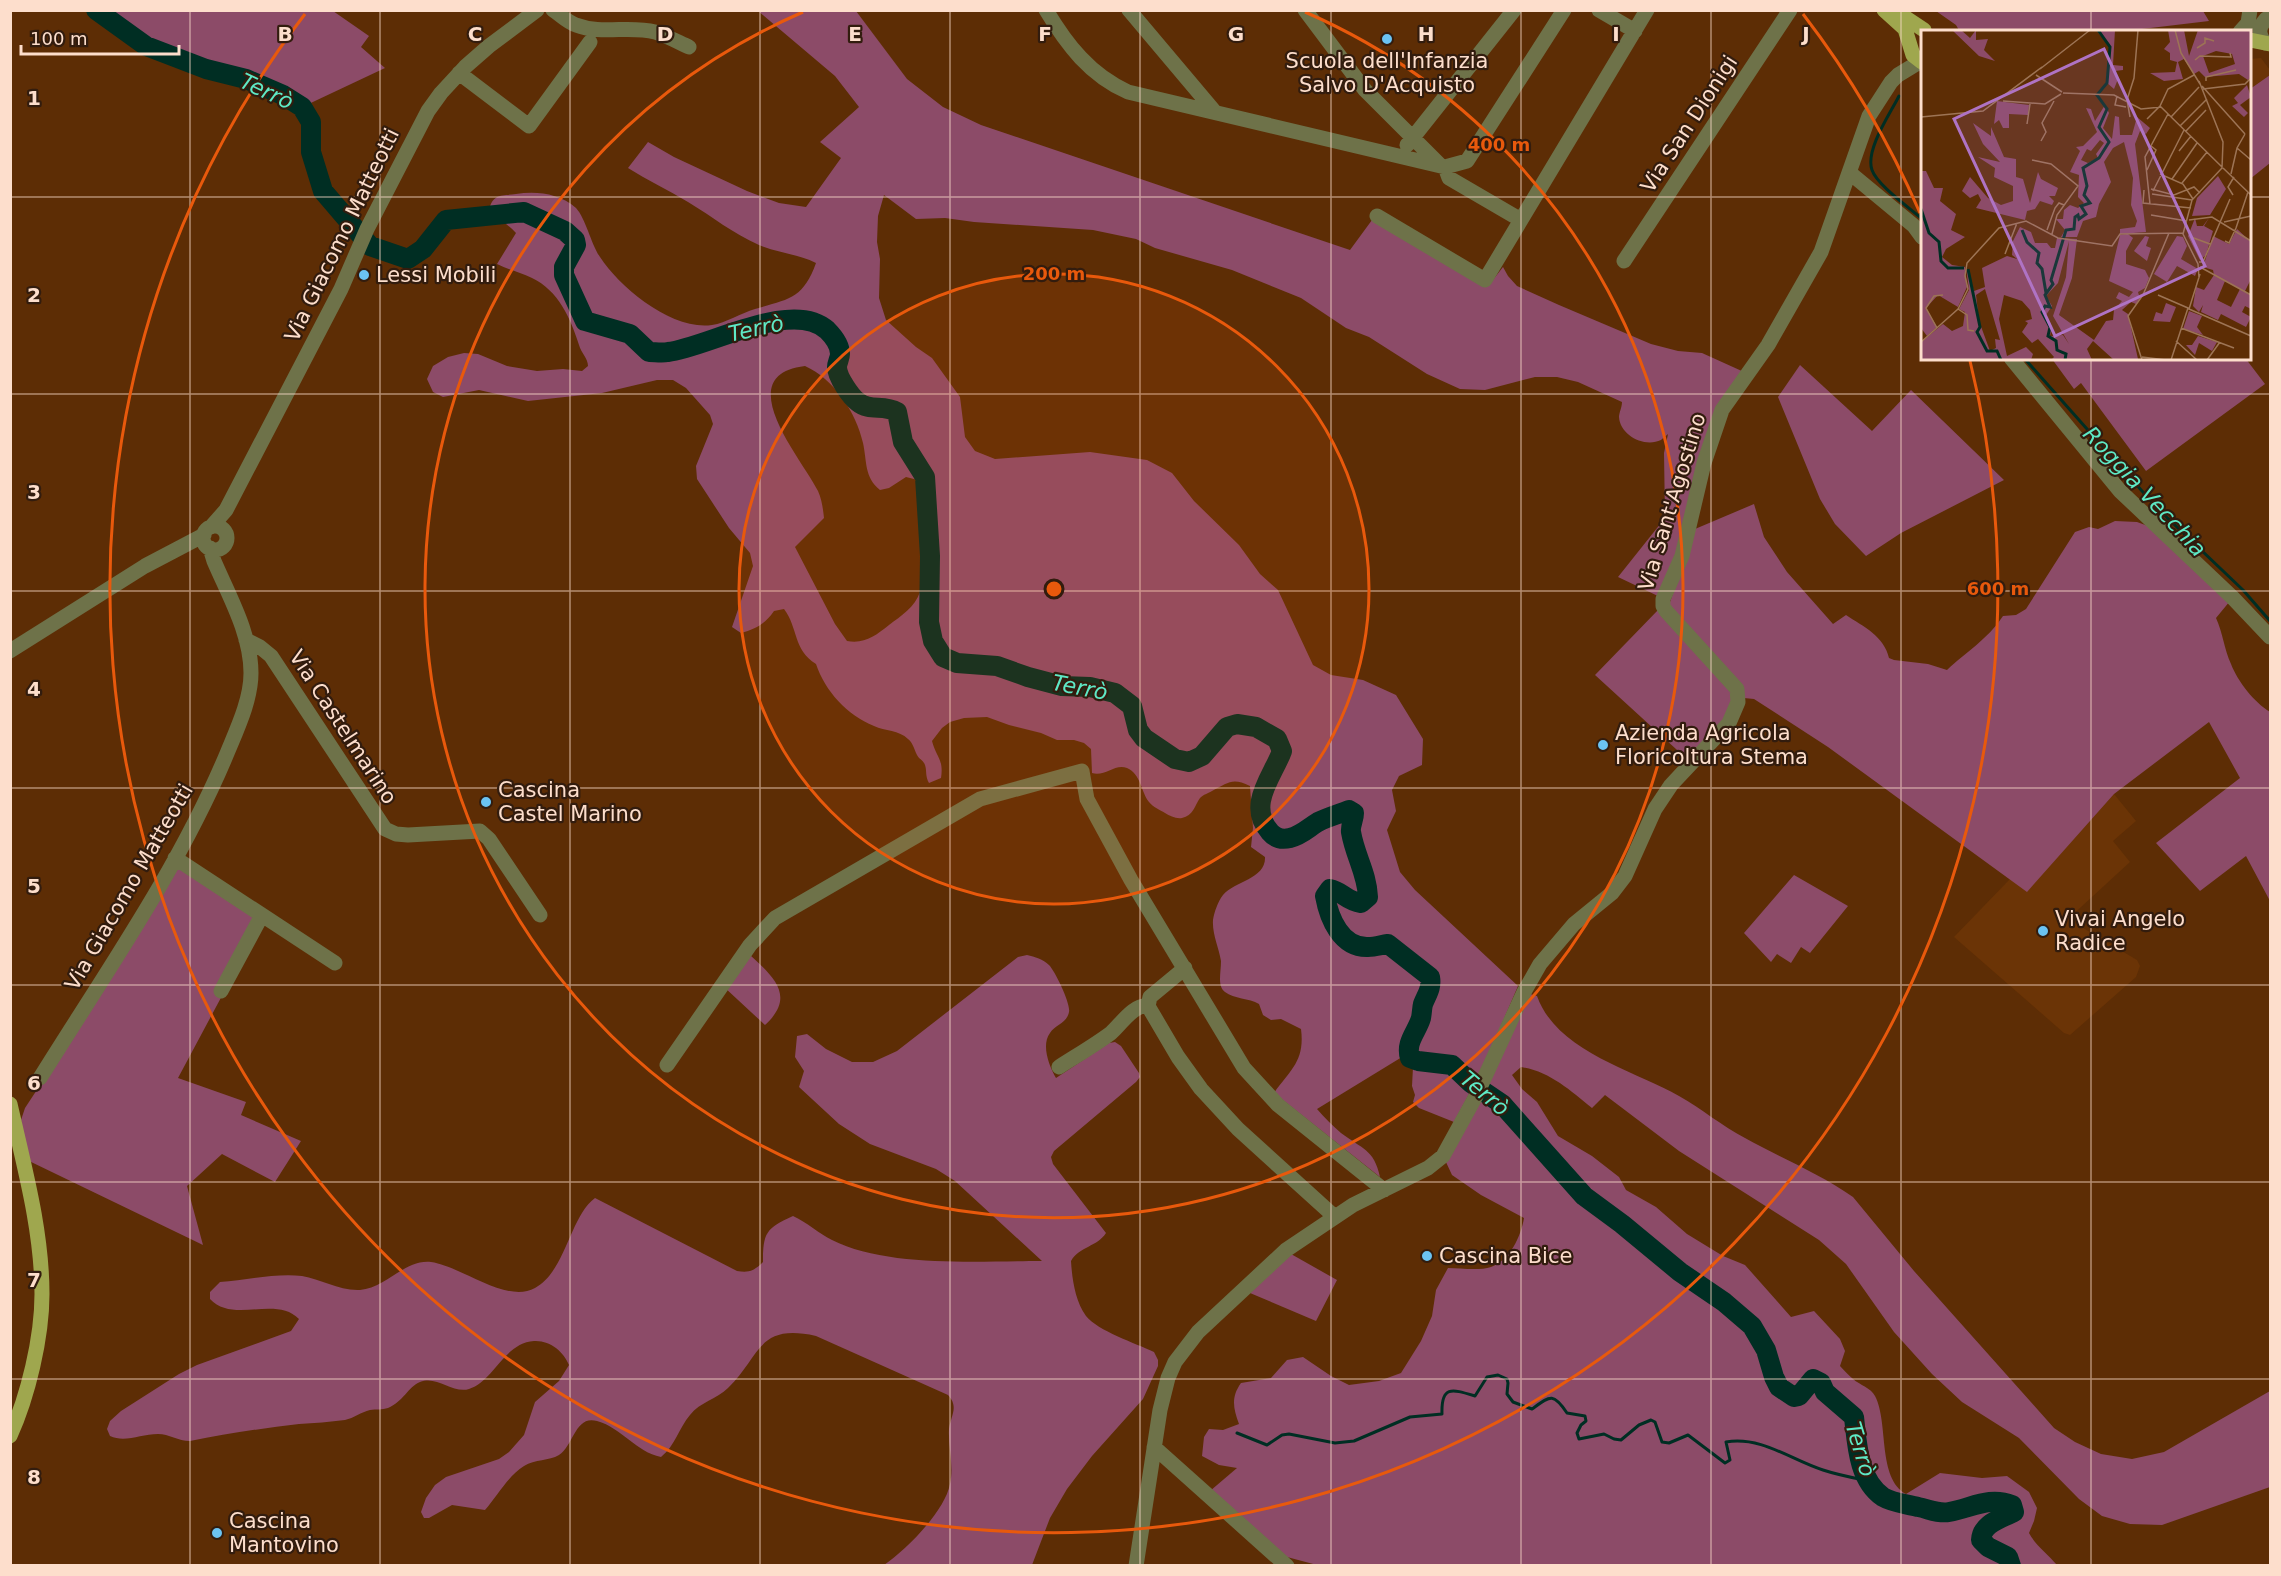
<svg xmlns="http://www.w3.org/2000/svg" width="2281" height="1576" font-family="'DejaVu Sans',sans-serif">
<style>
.built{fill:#6b3406}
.green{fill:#8c4b68;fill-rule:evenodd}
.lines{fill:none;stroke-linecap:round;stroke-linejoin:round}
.stream{stroke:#002e23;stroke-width:3}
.river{stroke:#002e23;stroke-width:20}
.minor{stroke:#6e7249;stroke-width:15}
.major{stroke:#9fa74e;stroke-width:15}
.grid{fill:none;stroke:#fddecc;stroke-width:1.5;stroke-opacity:0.55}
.ring{fill:none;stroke:#e8590c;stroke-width:3}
.poi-dot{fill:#6bc3f2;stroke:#321c0e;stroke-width:2}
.labels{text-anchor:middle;stroke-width:4.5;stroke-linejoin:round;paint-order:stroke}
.poi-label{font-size:21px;fill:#fddecc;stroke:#321c0e;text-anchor:start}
.street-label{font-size:21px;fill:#fddecc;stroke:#321c0e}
.water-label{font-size:22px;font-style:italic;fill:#5ee9c6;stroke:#321c0e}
.inset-river{fill:none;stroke:#002e23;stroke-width:3}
.inset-road{fill:none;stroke:#9d7455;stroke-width:1.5}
.view{fill:#af73c4;fill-opacity:0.15;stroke:#af73c4;stroke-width:3}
.inset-edge{fill:none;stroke:#fddecc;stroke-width:3}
.grid-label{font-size:20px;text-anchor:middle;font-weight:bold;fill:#fddecc;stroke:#321c0e;stroke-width:4.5;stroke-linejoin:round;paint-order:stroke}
.centre{fill:#e8590c;stroke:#321c0e;stroke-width:3}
.ring-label{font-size:18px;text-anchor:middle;font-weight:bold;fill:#e8590c;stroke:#321c0e;stroke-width:4.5;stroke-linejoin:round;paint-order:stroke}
</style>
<rect width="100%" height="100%" fill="#5d2d05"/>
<!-- built -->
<path class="built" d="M2261 58 2270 70V75L2251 88 2250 59Z
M2114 794 2136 821 2113 841 2130 862 2068 919 2137 960 2140 966 2136 977 2070 1035 2064 1033 1954 937 2010 879 2027 891Z"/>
<!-- green -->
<path class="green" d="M757 10 856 11 907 79 943 107 981 125 1350 250 1372 220 1489 285 1503 267 1508 276 1517 286 1559 305 1651 344 1678 351 1702 353 1744 372 1727 396 1677 554 1660 597 1618 577 1665 518 1664 453 1668 434C1666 436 1663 438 1661 440 1644 448 1620 435 1619 417 1619 413 1622 407 1622 402L1578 382 1557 377H1535L1485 390 1460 389 1427 374 1369 337 1346 328 1301 298 1232 270 1155 248 1136 239 1093 230 974 222 945 218 916 219 884 195 878 216 877 242 880 259 879 298 886 320 916 347 932 358 960 397 965 437 975 451 995 459 1090 452 1147 460 1172 473 1194 501 1239 545 1260 574 1278 590 1313 665 1331 675 1363 680 1396 695 1423 739 1422 765 1399 776 1392 790 1396 811 1387 830 1400 872 1415 890 1518 986 1482 1070 1454 1122 1419 1108 1413 1102 1415 1095 1412 1086 1413 1067 1409 1061 1402 1057 1317 1109C1324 1117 1333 1126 1341 1133 1362 1149 1374 1149 1380 1177L1274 1093C1291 1069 1305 1061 1301 1029L1281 1019 1271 1020 1263 1015 1259 1004C1249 998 1234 999 1225 992 1221 989 1220 984 1220 979 1220 973 1221 967 1221 961 1219 948 1212 934 1213 920 1214 913 1218 901 1223 895 1235 881 1266 879 1265 857L1251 847 1253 828 1250 786C1232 777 1228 783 1212 791 1207 794 1204 794 1200 798 1195 805 1193 816 1182 818 1176 819 1170 816 1165 813 1160 810 1153 807 1149 802 1141 792 1141 774 1127 768 1115 763 1105 777 1092 773L1091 749 1084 743 1074 740H1057L1041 733 1009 725 987 717 964 718 950 722 942 728 932 741C936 757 944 759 941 778L929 783C925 776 927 771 925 765 923 760 919 759 917 755 914 749 913 743 908 739 899 730 885 731 874 726 847 715 825 691 816 664 793 650 798 627 784 609L774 611C765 624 756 629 741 633L732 627 753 566 750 553 729 528 697 479 696 466 713 424 710 415 686 388 673 380H657L602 393 528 401 479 390 443 397 433 392 427 379 433 366 448 357 464 353 478 354 507 366 537 371 563 369 582 371 588 366C588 358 581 353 579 345 571 319 558 290 532 278 520 272 509 270 497 264L516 233C508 224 498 219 489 211 492 193 502 196 516 194 536 191 559 193 576 208 586 219 591 244 600 257 620 288 673 331 712 325 726 323 741 313 755 309 789 299 803 299 816 263 798 254 778 253 759 245 732 233 713 217 688 202 668 190 647 180 628 168L648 142 674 157 747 191 779 203 806 207 841 158 820 142 859 107 835 76ZM805 366C834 379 856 412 863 443 867 461 864 477 880 490L889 488 906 477 918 480C920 510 930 565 920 592 915 607 901 616 889 625 875 636 865 644 847 641L835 624 795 547 824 518C823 509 822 500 818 491 803 460 728 375 805 366Z
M90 11H333L369 36 361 47 385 68 298 109 280 98 176 65 147 49Z
M2203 11 2209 21 2117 32H1960L1956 25 1936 11Z
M2270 75V163L2250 179V89Z
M2052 359H2246L2265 384 2146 471 2081 383 2074 389Z
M1800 365 1872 431 1911 390 2004 480 1901 533 1866 556 1835 524 1820 499 1778 397Z
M1754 504 1764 537 1787 572 1833 624 1846 615C1864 627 1884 636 1889 658L1894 660 1928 664 1947 670C1967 651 1987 640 2003 616L2016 615 2026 609 2075 532 2089 527 2098 529 2115 521 2137 522 2148 526 2230 601 2216 618C2223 633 2224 649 2231 664 2238 682 2254 702 2270 712V901L2246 856 2200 891 2156 843 2240 778 2209 722 2114 794 2027 892 1828 747 1754 699 1744 698 1669 605 1695 529Z
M1659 609 1731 691 1733 701 1727 716 1688 760 1595 675Z
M178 869 183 870 262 921 178 1078 246 1102 241 1115 301 1141 275 1182 222 1154 187 1186 203 1245 27 1160 21 1120 25 1108 88 1012 173 872Z
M1794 875 1848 906 1810 953 1801 947 1791 963 1777 954 1771 962 1744 933Z
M747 952C771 975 798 995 765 1025L724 987Z
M1027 955C1035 957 1043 959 1049 965 1055 971 1071 1004 1069 1012 1067 1023 1055 1025 1050 1033 1041 1045 1049 1066 1056 1078L1109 1043 1115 1042 1121 1046 1139 1073 1140 1077 1136 1082 1054 1151 1051 1157 1053 1164 1106 1233C1097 1247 1080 1246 1071 1261 1072 1278 1075 1301 1086 1316 1098 1331 1135 1343 1154 1352L1158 1360V1366L1143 1399 1092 1456 1067 1489 1050 1518 1032 1565H884C906 1550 945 1511 950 1484 954 1466 948 1447 949 1429 951 1415 959 1407 948 1395L816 1336C757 1323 761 1356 728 1388 717 1399 700 1402 690 1415 679 1428 675 1446 661 1457 636 1452 622 1428 597 1421 575 1415 574 1445 559 1455 549 1461 535 1459 524 1466 508 1476 497 1496 485 1510L452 1505 429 1518H424L421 1512 426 1498 435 1485 446 1477 499 1459 509 1452 524 1435 535 1402 559 1381 569 1365C564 1352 550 1340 534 1341 504 1343 494 1381 469 1389 453 1394 437 1375 420 1382 408 1387 403 1402 388 1408 382 1410 376 1409 370 1410 361 1412 354 1418 345 1420 330 1422 314 1423 299 1424 263 1428 226 1434 190 1441 178 1441 169 1434 158 1434 141 1434 125 1443 110 1436L107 1429 110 1421 121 1411 179 1374 197 1365 291 1331 299 1319C276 1295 233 1324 210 1299V1292L220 1282C246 1280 276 1273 302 1276 321 1279 339 1291 360 1290 386 1288 405 1259 431 1262 461 1266 506 1304 535 1288 566 1271 570 1216 595 1198L737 1271C749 1273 754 1271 763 1262 763 1233 766 1228 793 1216 808 1223 818 1233 832 1240 887 1268 981 1261 1042 1261L955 1181 936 1169 870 1144 839 1124 799 1087 804 1071 795 1057 797 1036 807 1034 826 1049 852 1062H873L897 1051 1018 957Z
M1530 994 1537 996C1557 1052 1634 1070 1679 1096 1702 1109 1722 1126 1745 1138 1781 1158 1819 1173 1853 1197L1914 1271 2054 1428 2075 1442 2101 1454 2132 1459 2164 1452 2270 1391V1487L2162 1525 2130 1524 2102 1516 2079 1499 2019 1438 1962 1402 1932 1374 1894 1332 1846 1264 1819 1240 1679 1151 1605 1095 1592 1108C1570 1090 1549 1071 1521 1067L1512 1075 1522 1089 1537 1102 1558 1136 1592 1156 1619 1177 1626 1190 1656 1207 1687 1234 1723 1256 1745 1265 1791 1317 1814 1311 1840 1339 1845 1351 1840 1366C1844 1370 1848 1375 1853 1379 1860 1385 1871 1388 1875 1396 1889 1423 1877 1478 1906 1494L1940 1473 1982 1478 2007 1476 2029 1492 2037 1508 2034 1521 2029 1533C2036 1546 2048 1554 2057 1565H1317L1287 1557 1210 1491 1237 1468 1219 1465 1202 1456 1204 1437 1209 1429 1223 1430 1239 1424C1233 1408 1231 1397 1241 1383L1271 1378 1287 1360 1303 1357 1331 1376 1349 1385 1379 1381 1401 1373 1421 1341 1432 1316 1436 1290 1448 1268C1460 1268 1479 1271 1491 1267 1510 1260 1521 1236 1524 1218L1481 1195 1452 1175 1445 1160Z
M1291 1254 1337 1280 1316 1321 1250 1293Z"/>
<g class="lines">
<!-- stream -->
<path class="stream" d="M1899 96C1890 114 1865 150 1872 170 1877 185 1910 208 1922 219
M2024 358 2158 509 2243 590 2270 621
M1237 1433 1267 1445 1282 1435 1289 1434 1335 1443 1354 1441 1410 1417 1442 1414C1441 1385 1452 1389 1475 1396L1487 1377 1498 1375 1507 1379 1508 1383 1507 1394 1513 1402 1532 1409C1550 1396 1553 1392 1567 1413L1585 1416 1586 1421 1581 1425 1577 1433 1579 1439 1604 1434 1614 1439 1621 1440 1639 1425 1651 1420 1655 1422 1662 1442 1669 1443 1688 1435 1725 1463 1730 1460 1726 1442C1762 1436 1791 1460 1823 1470 1838 1475 1854 1478 1869 1481"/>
<!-- river -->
<path class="river" d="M96 10 146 46 206 69 246 79 283 95 302 107 311 122V152L323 191 370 246 408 259 423 249 446 220 524 212 565 231 575 240 576 245 564 267V275L585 321 630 334 649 352C655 352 662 353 668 352 706 348 792 298 827 330 833 336 840 345 840 354 840 358 837 363 837 367 837 377 851 397 858 402 870 412 883 404 897 412L903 442 925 477 930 556 929 622 933 641 943 657 957 663 997 666 1028 677 1062 686 1090 687 1115 693 1132 706 1138 730 1144 738 1175 759 1189 762 1202 756 1227 727 1237 724 1256 727 1277 739 1282 751C1273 776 1246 805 1270 832 1275 838 1282 840 1290 838 1302 835 1308 828 1318 822 1328 817 1339 814 1349 810L1354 813C1354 820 1350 826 1351 832 1355 856 1367 873 1368 897L1361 903C1346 901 1342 891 1330 889L1325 896C1329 918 1341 948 1368 947 1375 947 1381 945 1388 944L1430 977C1432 988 1427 994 1423 1004 1422 1008 1422 1013 1421 1018 1417 1032 1405 1042 1410 1058L1418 1061 1452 1065 1471 1083 1502 1104 1584 1196 1622 1224 1680 1272 1724 1302 1752 1326 1766 1350 1774 1377 1779 1387 1794 1397 1799 1396 1813 1379 1821 1383 1825 1392 1854 1417C1857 1443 1858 1480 1883 1497 1893 1503 1907 1504 1918 1507 1929 1509 1938 1514 1949 1512 1972 1508 1989 1496 2012 1505L2014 1512C2001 1519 1982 1523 1981 1540L1988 1547 2008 1557 2011 1566"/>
<!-- minor -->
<path class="minor" d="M553 10C561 15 567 22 576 25 602 35 629 25 655 32 667 36 678 42 689 47
M1046 10C1067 45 1090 75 1128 92L1445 167 1467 161 1564 10
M1129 10 1215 112
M1305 10 1365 90 1439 164
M1599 10 1635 31
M2240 32 2248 23 2250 10
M2265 43C2258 34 2258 28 2266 19L2270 18
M459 73 529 126 590 42
M1407 145 1514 10
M1445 167 1449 178 1521 220
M1850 173 1914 226 1922 237
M1377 216 1485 280 1647 10
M1624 261 1790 10
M2011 358 2120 491 2233 598 2270 637
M203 538a12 12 0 1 1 24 0a12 12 0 1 1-24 0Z
M211 527 226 510 341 289 367 229 428 111 441 93 465 67 489 46 537 10
M246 640 260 647 271 656 385 829 396 834 408 835 480 831 489 839 540 915
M10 651 145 566 204 535
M175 858 335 963
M1185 968 1150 997 1148 1006 1178 1057 1201 1089 1238 1129 1335 1217
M221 991 262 915
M667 1065 750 945 775 918 980 799 1082 771 1087 799 1131 880 1244 1068 1278 1105 1384 1190
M1059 1067C1076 1056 1095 1045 1111 1033 1121 1024 1134 1004 1148 1006
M40 1078C106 972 180 867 228 751 238 727 251 699 251 673 251 634 229 596 214 561L210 548
M1154 1447 1287 1566
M1136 1566 1160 1410 1168 1378 1175 1362 1198 1332 1286 1250 1353 1205 1428 1168 1443 1156 1476 1096 1524 992 1540 964 1574 924 1612 893 1625 876 1655 809 1671 785 1729 723 1738 702 1737 689 1666 611 1663 606V599L1682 556 1704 463 1722 410 1768 345 1821 252 1869 116 1891 82 1898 75 1921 61"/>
<!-- major -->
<path class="major" d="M1884 10 1905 29 1913 55 1922 62
M1897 12 1924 30
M2250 40 2270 44
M10 1104C24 1166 42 1230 42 1294 42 1338 28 1396 10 1436"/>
</g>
<!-- grid -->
<path class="grid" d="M190 10V1566M380 10V1566M570 10V1566M760 10V1566M950 10V1566M1140 10V1566M1331 10V1566M1521 10V1566M1711 10V1566M1901 10V1566M2091 10V32M10 197H1922M2250 197H2270M2091 358V1566M10 394H2270M10 591H2270M10 788H2270M10 985H2270M10 1182H2270M10 1379H2270"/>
<!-- distance rings -->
<circle cx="1054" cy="589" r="315" fill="#e8590c" fill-opacity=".12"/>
<g class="ring">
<circle cx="1054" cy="589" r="315"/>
<path d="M1305 12A629 629 0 1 1 803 12"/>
<path d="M1803 14A944 944 0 0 1 1920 213M1970 361A944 944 0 1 1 305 14"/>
</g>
<!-- markers -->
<g class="poi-dot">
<circle cx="1387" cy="39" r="6"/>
<circle cx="364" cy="275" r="6"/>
<circle cx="1603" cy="745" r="6"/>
<circle cx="486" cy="802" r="6"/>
<circle cx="2043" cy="931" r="6"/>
<circle cx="1427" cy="1256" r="6"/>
<circle cx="217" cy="1533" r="6"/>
</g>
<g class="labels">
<!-- poi labels -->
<g class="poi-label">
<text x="1387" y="68" text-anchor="middle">Scuola dell'Infanzia<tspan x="1387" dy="24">Salvo D'Acquisto</tspan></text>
<text x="376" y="282">Lessi Mobili</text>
<text x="1615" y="740">Azienda Agricola<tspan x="1615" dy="24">Floricoltura Stema</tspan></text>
<text x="498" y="797">Cascina<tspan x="498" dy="24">Castel Marino</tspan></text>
<text x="2055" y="926">Vivai Angelo<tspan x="2055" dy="24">Radice</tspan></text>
<text x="1439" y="1263">Cascina Bice</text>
<text x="229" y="1528">Cascina<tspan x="229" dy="24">Mantovino</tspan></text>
</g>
<!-- street labels -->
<g class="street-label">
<text transform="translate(1689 124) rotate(-57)" y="7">Via San Dionigi</text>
<text transform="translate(342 235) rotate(-64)" y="7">Via Giacomo Matteotti</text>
<text transform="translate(1672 502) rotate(-73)" y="7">Via Sant'Agostino</text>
<text transform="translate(343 727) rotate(57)" y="7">Via Castelmarino</text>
<text transform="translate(129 887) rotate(-60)" y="7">Via Giacomo Matteotti</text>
</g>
<!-- water labels -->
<g class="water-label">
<text transform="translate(267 91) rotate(25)" y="8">Terrò</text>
<text transform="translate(756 328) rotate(-12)" y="8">Terrò</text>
<text transform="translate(2145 491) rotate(47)" y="8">Roggia Vecchia</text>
<text transform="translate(1080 687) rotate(11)" y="8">Terrò</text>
<text transform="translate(1485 1093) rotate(40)" y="8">Terrò</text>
<text transform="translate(1861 1449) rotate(73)" y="8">Terrò</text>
</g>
</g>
<!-- overview -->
<g transform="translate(1921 30)">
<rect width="330" height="330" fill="#5d2d05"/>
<path d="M31 0H40L49 8 55 0V10L67 9 63 20 74 31 58 26ZM175 0H194L192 35 202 36V40L194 41 197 49 193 59 185 52 189 17ZM247 0H263L268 26 277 0H330V47L327 50 318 44 284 47 278 41 273 44 263 29 257 32 262 49 243 51 229 43 254 42 256 32 249 30V23L243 19 249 12ZM295 21 311 24 314 34 288 43 282 26ZM326 55 330 67 319 75 327 83 323 87 311 76 317 73 313 68ZM76 71 108 75 107 85 88 84V98H82L78 90 73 94ZM184 75 188 83 182 98 191 109 194 86 198 87 199 105H211L216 87 229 98 225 104 219 101 214 114 225 202 199 204V199L214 197 216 191 210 175 212 148 203 112 192 118 183 132 190 152 178 174 175 187 162 191 156 207H140L144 200 135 189H142L143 180 149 175 157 178 163 173 157 167 158 145 149 142 159 121 155 117 162 116 176 102 165 78 170 79 174 91ZM179 110 183 113 175 124 177 128 167 133 160 130 166 119 170 121ZM52 93 70 106V97L83 127 95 129V147L102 149 109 173 117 142 120 149 137 158 134 166H128L133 171 131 175 119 171 114 179 106 181 104 190 55 178 60 170 57 164 49 168 41 161 49 147 67 168 80 175 92 171V156L73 147 74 138 57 127 79 132 62 114ZM0 141H5L13 158H22L19 171 35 184 30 200 44 207 25 219 21 227 31 235 44 237 46 257 37 277 17 265 5 278 16 297 6 306 0 298ZM297 146 305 159 289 185 271 186 276 168ZM274 188 276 196H282L288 188 283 196 292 201 285 225 279 230 267 206ZM99 197 110 202 114 213H126L130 218H134L136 208 156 209 151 248 138 285 173 310 185 291 192 290 193 280 201 271 195 268 198 262 208 267 212 262 188 251 199 205 207 204 212 208 205 221V234L224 240 228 248 224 258 217 262 219 269 215 274 210 272 201 280 207 284 217 329 193 330 172 311 166 319 171 330H130L133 327 117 309 111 313 101 302 107 293 104 291 111 289 109 280 101 271 83 265 78 289 86 326 105 317 112 324 110 330H0V312L22 294 31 301 42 296 44 282 38 279 48 260 45 237 53 261 64 257 61 238 86 226 96 229 91 225 92 211ZM148 211 145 247 132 286 148 314 142 305 129 306 131 297 125 285 131 276 125 266 137 253ZM64 259 79 310 74 309 75 318 69 321 58 291 55 265ZM316 199 330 212V249L324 261 330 266V279L324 276 321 282 330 287 325 297 300 284 297 290 280 282 282 275 278 282 272 276 275 257 283 260 293 245 292 240 282 237 292 206 308 214ZM304 251 319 259 310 277 296 270ZM224 206 228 207 225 216 230 218 226 231 213 221ZM256 206 262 207 266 216 260 229 277 239 274 246 256 236 246 252 233 244ZM245 273 255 277 249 292 232 291 235 282 241 284ZM268 281 281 286 276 297 282 305 262 299ZM277 306 296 312 291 321 278 313 274 325 265 315H271Z" fill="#8c4b68" fill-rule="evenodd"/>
<path class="inset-river" d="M0 179 8 203 18 212 20 231 27 238H43M101 200 106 212 118 223 116 233 121 239 125 263M47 239 59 297 56 302 66 321H76L80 330M144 330 145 324 136 320 135 311 127 306 129 297 121 282 124 276 129 277 124 265 132 254 130 250 145 200 153 199 154 187 157 185 158 189 165 184 160 176 169 173 163 165 166 156 162 138 178 128 188 112 178 97 186 79 176 65 186 53 189 17 177 0"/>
<path class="inset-road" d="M254 0 260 23 279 54M276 18 284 13V8L293 11M274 30 279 26 310 27 309 23M119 39 169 0M115 45 141 62M278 51 302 112 301 138 271 170 262 204 277 234 278 248M285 51V47L315 40M281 56 324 104M282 59 324 54 330 48M142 63 193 65 220 79 240 77 301 137M196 66 194 75 205 77M82 71 124 74 140 64M0 87 62 81 121 37M209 87 206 70 213 48 217 0M250 87 278 57M226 89 239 76 247 59 273 45M106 94 109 74M259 96 286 69M265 101 285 80M120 111 125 102 121 93 133 71M316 118 330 130M258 121 270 106M111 130 130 134 157 156 136 185 131 204M302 138 330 165M226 140 235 120 230 116M239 144 262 154 272 169M310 144 316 118 324 104M251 149 276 113M261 153 286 122M230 159 253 165 273 157 279 163M223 160 222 173 270 178M232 161 263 100M231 164 271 170M312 165 307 157 313 147M229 174 224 127 247 84M230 185 266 191M268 190 291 187 330 211M303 192 330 186M126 200 134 178 138 173 143 175M270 207 289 214M304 211 308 213 315 198 327 162M84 224 96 193M278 232H282L309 169M279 237 330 265M279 244 268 279 330 306M237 265 267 278 250 330M37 279 46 285 47 300 53 301M16 298 5 278 13 266 22 265M260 298 313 318M255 311 276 330M0 312 37 279 47 259 44 246 46 233 78 198 105 191 137 208 191 216 199 204 262 203M221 327 245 330M221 330 207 286 222 265 248 203M286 330 299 312"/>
<path class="view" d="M183 19 284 236 134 306 33 89Z"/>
<rect width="330" height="330" class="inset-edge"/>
</g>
<g class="grid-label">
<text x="285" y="41">B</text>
<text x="475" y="41">C</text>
<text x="665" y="41">D</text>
<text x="855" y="41">E</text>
<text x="1045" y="41">F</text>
<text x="1236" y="41">G</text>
<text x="1426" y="41">H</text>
<text x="1616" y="41">I</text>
<text x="1806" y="41">J</text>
<text x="34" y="105">1</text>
<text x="34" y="302">2</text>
<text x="34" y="499">3</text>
<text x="34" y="696">4</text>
<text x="34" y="893">5</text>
<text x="34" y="1090">6</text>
<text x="34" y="1287">7</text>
<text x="34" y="1484">8</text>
</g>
<circle cx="1054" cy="589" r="9" class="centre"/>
<g class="ring-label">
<text x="1499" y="151">400 m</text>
<text x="1054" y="280">200 m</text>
<text x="1998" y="595">600 m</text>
</g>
<!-- border -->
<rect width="2281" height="1576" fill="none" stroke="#fddecc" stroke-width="24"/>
<!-- scale -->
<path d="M21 45v9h158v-9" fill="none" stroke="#fddecc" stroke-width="3"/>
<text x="30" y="45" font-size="18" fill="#fddecc" stroke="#321c0e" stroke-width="4.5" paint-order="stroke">100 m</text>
</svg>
